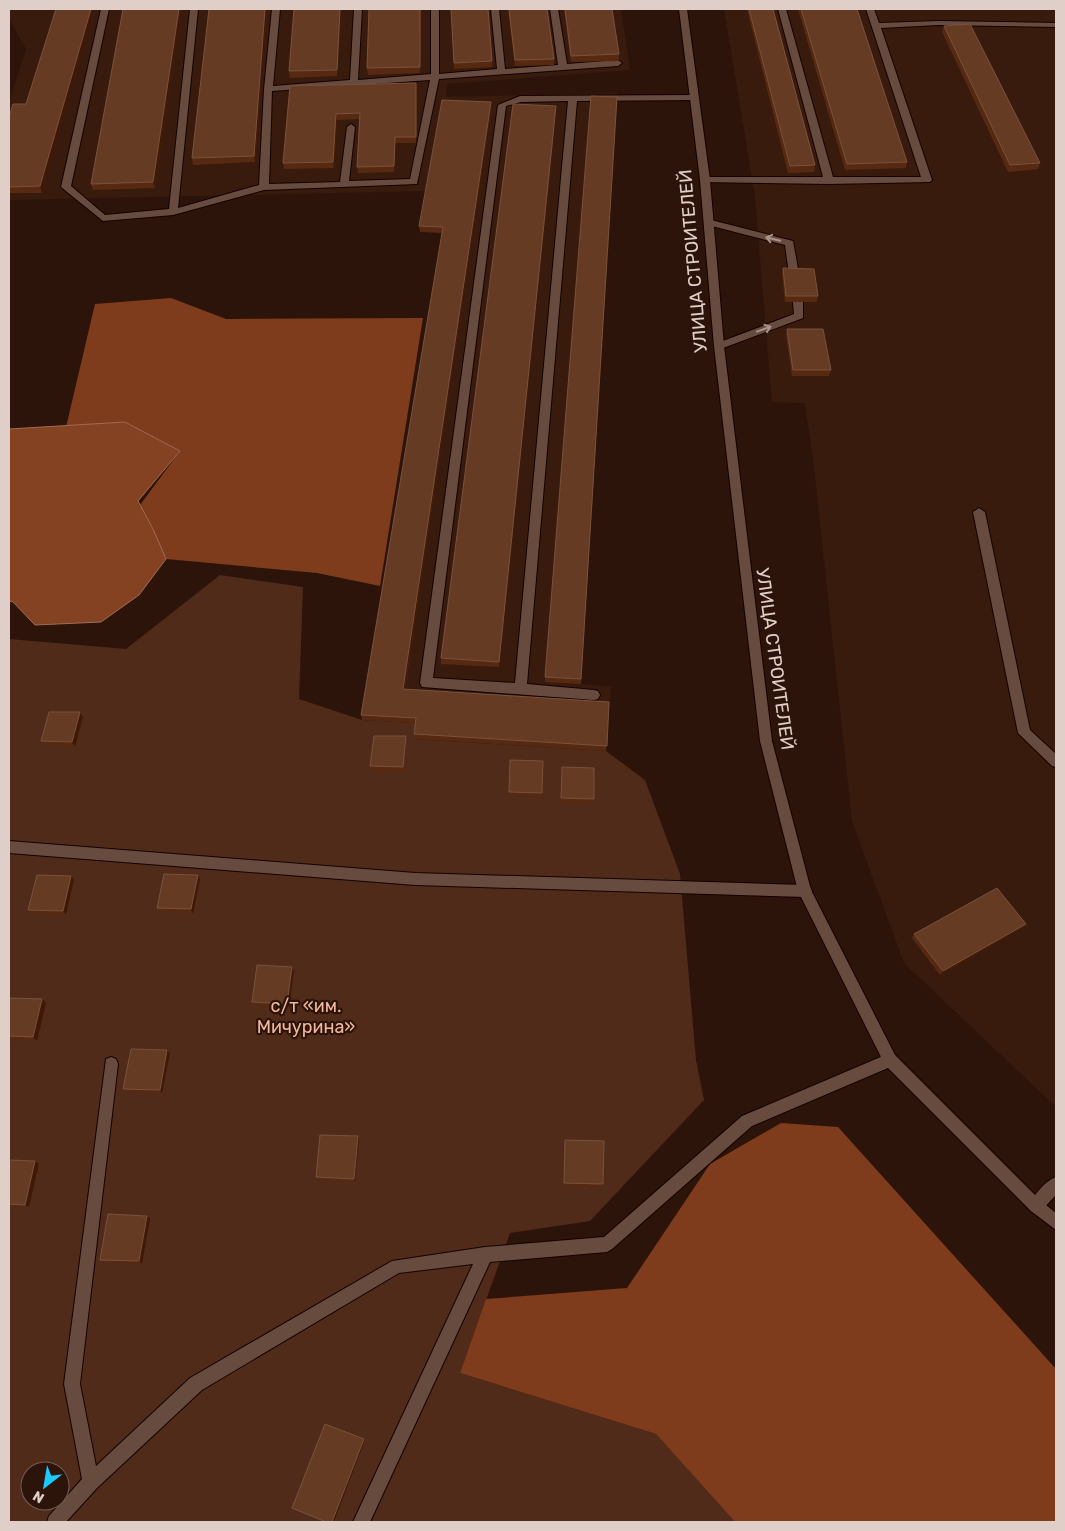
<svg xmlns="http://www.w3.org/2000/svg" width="1065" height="1531" font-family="Rubik,sans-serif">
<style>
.built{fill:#391b0d}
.green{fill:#502b1a;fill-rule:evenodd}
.forest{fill:#7e3c1c}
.water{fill:#844222;stroke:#a06c54}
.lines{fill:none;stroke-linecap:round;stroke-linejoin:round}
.lane-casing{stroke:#130200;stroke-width:2}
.secondary-casing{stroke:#130200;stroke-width:2}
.lane{fill:#674b3f;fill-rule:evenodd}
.secondary{fill:#674b3f;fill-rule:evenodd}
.wall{fill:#572911}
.shaded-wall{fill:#401906}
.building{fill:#663b24;stroke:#79523e}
.oneway{stroke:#aa948a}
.labels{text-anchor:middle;stroke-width:4.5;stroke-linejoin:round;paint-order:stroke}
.street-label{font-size:18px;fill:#e0cfc8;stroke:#2c140a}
.park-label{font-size:18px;fill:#f3b79d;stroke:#2c140a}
</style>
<rect width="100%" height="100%" fill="#2c140a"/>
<!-- built -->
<path class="built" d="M9 9H621L630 70 447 84 446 97 618 93 581 684 611 687 606 751 415 739 416 723 362 720 443 233 427 191 9 200V103L26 49 9 19Z
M724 9H1056V1107L904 963 852 821 814 467 805 403 772 402 755 197Z"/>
<!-- green -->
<path class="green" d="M220 575 303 587 299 699 362 720 417 723 415 739 606 751 645 780 680 874 696 1060 704 1100 590 1221 510 1233 460 1373 656 1434 735 1522H9V639L126 649ZM30 1471H60V1501H30Z"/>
<!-- forest -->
<path class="forest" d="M171 298 226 319 423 318 380 586 317 573 166 559 140 505 180 451 125 422 66 427 95 304Z
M781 1123 838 1127 1056 1369V1522H735L656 1434 460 1373 486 1299 627 1288 710 1164Z"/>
<!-- water -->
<path class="water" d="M125 422 180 451 138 501 153 529 166 559 139 595 101 622 35 625 12 601 9 602V429Z"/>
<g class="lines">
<defs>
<path id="lane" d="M101 9H109L71 186 105 215 169 209 190 9H198L178 208 259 185 264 89 272 9H280L273 86 350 80 354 9H362L358 80 431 74V9H439V74L497 69 491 9H499L505 69 558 65 550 9H558L567 64 618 60 622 63 618 66 439 79 417 184 264 190 173 215 103 221 61 187ZM430 80 410 179 349 181 355 127 351 124 347 127 340 182 269 184 272 91Z
M778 9H786L833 177H921L866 9H874L879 23 938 21 1056 23V27L938 25 881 28 932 180 930 182 829 184 702 182 700 180 705 177H823Z
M693 95 696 96V100L577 101 527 684 594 690 598 691 600 695 598 699 594 700 422 687 420 683 498 105 520 96ZM568 101 515 683 433 678 506 106 521 102Z
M707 219 793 241 799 274 794 277 789 274 785 245 704 224V220Z
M798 299 803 302V318L723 348 719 350 714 346 715 344 794 314 793 302Z
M979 508 985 512 1030 730 1056 754V767L1052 766 1018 733 973 512Z
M9 841 415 873 805 885 810 887 812 891 810 895 805 897 415 885 9 853Z
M890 1053 895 1055 897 1060 895 1065 752 1126 612 1249 607 1252 490 1262 370 1522H353L473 1264 399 1273 202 1390 97 1488 66 1522H47L49 1516 82 1479 64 1384 106 1059 111 1057 116 1059 118 1064 80 1384 96 1466 190 1378 392 1261 485 1247 604 1237 742 1116Z
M1056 1177V1195L1041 1211 1036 1214 1031 1211 1028 1206C1033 1196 1046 1180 1056 1177Z"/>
<path id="secondary" d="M679 9H687L710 180 724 346 772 741 811 890 895 1055 1041 1201 1056 1213V1230L1031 1211 885 1065 798 891 760 741 714 346 700 180Z"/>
</defs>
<!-- lane casing -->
<use href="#lane" class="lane-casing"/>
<!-- secondary casing -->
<use href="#secondary" class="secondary-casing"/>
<!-- lane -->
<use href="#lane" class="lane"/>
<!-- secondary -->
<use href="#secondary" class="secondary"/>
</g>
<!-- wall -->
<path class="wall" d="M123 9H181L155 188 93 190 91 184Z
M209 9H267L255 162 193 165 192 158Z
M294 9H341L337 76 290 78 289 71Z
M369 9H421L420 73 368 75 367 68Z
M451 9 492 61V67L454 69Z
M508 9H547L554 59V65L515 66Z
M564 9H612L619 54V61L571 62Z
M747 9H773L815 165 814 172 788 173Z
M798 9H857L907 162 906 168 845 170Z
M944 26 1040 163 1038 169 1008 172 942 32Z
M290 86 417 89 416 143H395L394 172 358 173 357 167 359 119 337 120 334 168 284 169 283 163Z
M617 97 581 684 545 682V677Z
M26 104 42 193H9V117Z
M491 109 405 689 609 702 606 751 415 739 414 734 415 723 362 720 361 715 442 233 420 232 419 226Z
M556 112 499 667 441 664V658Z
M783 268 818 296 817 302H785L782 274Z
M787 329 831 370 829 376H792L786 335Z
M83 717 75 747 44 746 41 741Z
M406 741 403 772 371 771 370 766Z
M543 761 542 797 509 796V792Z
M562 767 594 799 593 804 560 803Z
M71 876 74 880 66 915 31 914 28 910Z
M200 879 193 914 160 912 157 908Z
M1026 924 1023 928 940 975 912 938 914 934Z
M292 967 294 971 289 1008 254 1006 252 1002Z
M9 998 42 999 46 1003 37 1041 9 1040Z
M170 1053 162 1093 126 1092 123 1089Z
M358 1136 359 1139 355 1182 317 1180 316 1177Z
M565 1140 603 1184V1187L564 1186Z
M9 1160 39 1164 29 1207H9Z
M147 1216 150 1219 142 1264 103 1262 100 1260Z"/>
<!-- shaded-wall -->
<path class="shaded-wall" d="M91 9H94L42 193 40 186Z
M179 9H181L155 188 153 182Z
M265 9H267L255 162 254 156Z
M340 9H341L337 76V70Z
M416 83 417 89 416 143Z
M491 102V109L404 694 403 689Z
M556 106V112L499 667V662Z
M336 114 337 120 334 168 333 162Z
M80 712 83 717 75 747 72 742Z
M198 875 200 879 193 914 191 909Z
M71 876 74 880 66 915 63 911Z
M1026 924 1023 928 940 975 943 971Z
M292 967 294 971 289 1008 287 1004Z
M42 999 46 1003 37 1041 33 1037Z
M167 1050 170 1053 162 1093 160 1090Z
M358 1136 359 1139 355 1182 354 1179Z
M35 1161 39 1164 29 1207 25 1205Z
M147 1216 150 1219 142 1264 139 1261Z
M364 1439 365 1440 334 1522H332Z"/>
<!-- building -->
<path class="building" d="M56 9H91L40 186 9 187V117L13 104H26Z
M123 9H179L153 182 91 184Z
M209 9H265L254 156 192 158Z
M294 9H340L337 70 289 71Z
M369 9H420V67L367 68Z
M451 9H488L492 61 454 63Z
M509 9H547L554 59 515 60Z
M565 9H612L619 54 571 56Z
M749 9H773L815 165 790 166Z
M801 9H857L907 162 847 164Z
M970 24 1040 163 1010 165 944 26Z
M416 83V137H395L394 166 357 167 360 113 336 114 333 162 283 163 290 86Z
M591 96 617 97 581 679 545 677Z
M442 100 491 102 403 689 609 702 607 746 414 734 416 718 361 715 443 227 419 226Z
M513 104 556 106 499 662 441 658Z
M783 268 814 269 818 296H786Z
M787 329H823L831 370H793Z
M49 712H80L72 742 41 741Z
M374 736H406L403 767 370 766Z
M510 760 543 761 542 793 509 792Z
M562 767 594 768V799L561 798Z
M164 874 198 875 191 909 157 908Z
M37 875 71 876 63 911 28 910Z
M997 888 1026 924 943 971 914 934Z
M257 965 292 967 287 1004 252 1002Z
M9 998 42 999 33 1037 9 1036Z
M131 1049 167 1050 160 1090 123 1089Z
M320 1135 358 1136 354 1179 316 1177Z
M565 1140 604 1141 603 1184 564 1183Z
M9 1160 35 1161 25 1205 9 1204Z
M108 1214 147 1216 139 1261 100 1260Z
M325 1424 364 1439 332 1522H326L292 1508Z"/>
<!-- one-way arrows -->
<defs><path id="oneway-shaft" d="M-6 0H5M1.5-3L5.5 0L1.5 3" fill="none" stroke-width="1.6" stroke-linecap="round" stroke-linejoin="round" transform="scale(1.25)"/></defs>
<g class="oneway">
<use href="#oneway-shaft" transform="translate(773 239) rotate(-166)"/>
<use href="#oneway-shaft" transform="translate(764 329) rotate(-20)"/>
</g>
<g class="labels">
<!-- street labels -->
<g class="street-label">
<text transform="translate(693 261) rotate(-95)" y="6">УЛИЦА СТРОИТЕЛЕЙ</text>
<text transform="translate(775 659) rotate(82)" y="6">УЛИЦА СТРОИТЕЛЕЙ</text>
</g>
<!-- park labels -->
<g class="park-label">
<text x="306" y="1012">с/т «им.<tspan x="306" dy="21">Мичурина»</tspan></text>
</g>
</g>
<!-- border -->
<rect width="1065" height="1531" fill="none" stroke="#e0cfc8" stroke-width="20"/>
<!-- north arrow -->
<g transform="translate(45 1486) rotate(211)"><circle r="24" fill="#2c140a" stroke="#745f56"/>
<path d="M0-4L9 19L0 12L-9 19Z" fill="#1acafc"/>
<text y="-8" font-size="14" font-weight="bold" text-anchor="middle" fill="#e0cfc8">N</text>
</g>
</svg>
